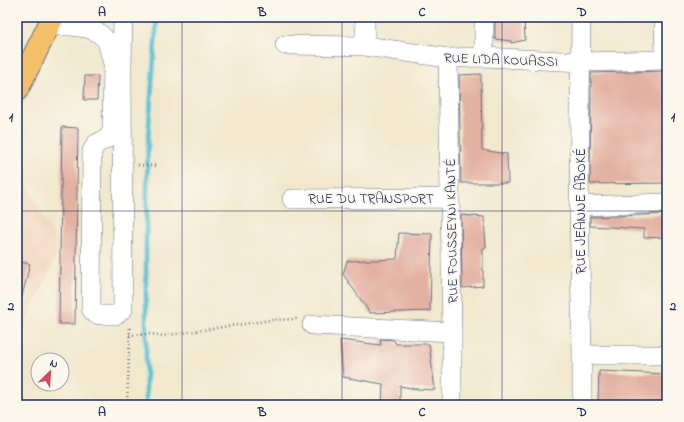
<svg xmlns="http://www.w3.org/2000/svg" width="684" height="422" font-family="'Indie Flower',sans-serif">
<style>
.built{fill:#f2d5bd}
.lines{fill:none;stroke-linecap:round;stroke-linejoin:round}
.stream{stroke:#58c1d4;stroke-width:4.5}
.building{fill:#e3b1a2}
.minor-casing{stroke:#667085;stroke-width:20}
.major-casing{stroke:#667085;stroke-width:24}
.path{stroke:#667085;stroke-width:2.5;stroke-dasharray:1 3;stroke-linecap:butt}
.minor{stroke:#fff;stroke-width:19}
.major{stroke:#f4c16a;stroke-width:22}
.grid{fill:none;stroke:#1b2f5e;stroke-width:1;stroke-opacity:0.55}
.labels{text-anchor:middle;stroke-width:4;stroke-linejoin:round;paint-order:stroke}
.street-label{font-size:14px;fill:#1b2f5e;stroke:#fbf7ec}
.neatline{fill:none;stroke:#1b2f5e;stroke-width:1.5}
.grid-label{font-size:13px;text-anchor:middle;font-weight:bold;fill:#1b2f5e}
</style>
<rect width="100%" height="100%" fill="#fbf7ec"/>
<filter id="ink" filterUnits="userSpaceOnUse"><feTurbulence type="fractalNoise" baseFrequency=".025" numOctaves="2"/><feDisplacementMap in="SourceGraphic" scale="8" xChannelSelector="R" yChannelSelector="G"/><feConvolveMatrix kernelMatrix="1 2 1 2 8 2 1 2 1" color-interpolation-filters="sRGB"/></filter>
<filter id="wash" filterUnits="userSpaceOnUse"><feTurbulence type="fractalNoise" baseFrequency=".012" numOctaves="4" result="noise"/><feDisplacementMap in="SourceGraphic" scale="16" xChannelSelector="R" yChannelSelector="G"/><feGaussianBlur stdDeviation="0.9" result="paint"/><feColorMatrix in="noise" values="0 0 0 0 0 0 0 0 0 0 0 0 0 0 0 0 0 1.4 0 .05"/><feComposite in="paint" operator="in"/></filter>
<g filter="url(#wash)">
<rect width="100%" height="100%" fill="#f1e8ce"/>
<!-- built -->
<path class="built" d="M17 168 60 248 18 340H17Z"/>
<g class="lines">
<!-- stream -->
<path class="stream" d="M146 405V235L148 139 157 17"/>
</g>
<g id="blocks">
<!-- building -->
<path class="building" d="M495 17H524L525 40 511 43V41L495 39Z
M667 71V183L590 184 591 73Z
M481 74 482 150 507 154 508 183H461L459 75Z
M85 76H98L97 100H84Z
M62 127 78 128 75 324H59Z
M667 214V237L644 238V229L590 226V217Z
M461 215 484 217 486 248H483V286L462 288Z
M399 233 432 234 430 311 370 313 343 274 347 261 397 259Z
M17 261 30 264 21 300 17 299Z
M380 339 394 340 396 344H429L435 390 417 389 400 386V405H382L383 384 343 377 340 340 381 345Z
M599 371 667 374V405H598Z"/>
</g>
</g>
<g filter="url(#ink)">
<use href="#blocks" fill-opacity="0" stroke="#667085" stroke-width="1"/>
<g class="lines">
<defs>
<path id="minor" d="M365 17V46L448 58 484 57 581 62 667 60
M581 17 579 206 582 355V405
M664 17 665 60
M49 26H71L87 28 99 33 107 41 113 64 112 131 108 138 96 144 92 151 91 308 94 313 100 315H116L123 309 122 66 123 17
M285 45 365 46
M484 57V17
M448 58 452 332V405
M292 199 450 198
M579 206 667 203
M312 325 452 332
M582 355H667"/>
<path id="major" d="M17 90 53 17"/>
</defs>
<!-- minor casing -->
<use href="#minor" class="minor-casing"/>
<!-- major casing -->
<use href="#major" class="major-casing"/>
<!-- path -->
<path class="path" d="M138 165 158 166
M129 335 151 334 162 336 271 320 298 319
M127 405 130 326"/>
<!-- minor -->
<use href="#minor" class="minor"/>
<!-- major -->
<use href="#major" class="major"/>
</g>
</g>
<!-- grid -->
<path class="grid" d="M182 17V405M342 17V405M502 17V405M17 211H667"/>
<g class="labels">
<!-- street labels -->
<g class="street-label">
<text transform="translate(501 59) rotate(2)" y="5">RUE LIDA KOUASSI</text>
<text x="371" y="203">RUE DU TRANSPORT</text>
<text transform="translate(580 211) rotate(-90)" y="5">RUE JEANNE ABOKÉ</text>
<text transform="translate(451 231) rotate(-91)" y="5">RUE FOUSSEYNI KANTÉ</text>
</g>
</g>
<!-- margin -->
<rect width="684" height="422" fill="none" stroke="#fbf7ec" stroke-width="44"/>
<!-- north arrow -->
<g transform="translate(50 372) rotate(25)"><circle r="19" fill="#fbf7ec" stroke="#a1a7b3"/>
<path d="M0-3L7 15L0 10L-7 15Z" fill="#d1495b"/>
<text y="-6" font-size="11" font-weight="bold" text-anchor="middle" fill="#1b2f5e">N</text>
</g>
<rect x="22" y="22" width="640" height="378" class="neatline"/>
<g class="grid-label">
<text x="102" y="16">A</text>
<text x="262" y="16">B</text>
<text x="422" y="16">C</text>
<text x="582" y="16">D</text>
<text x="11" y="121">1</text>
<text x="673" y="121">1</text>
<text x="11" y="310">2</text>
<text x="673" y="310">2</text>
<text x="102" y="416">A</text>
<text x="262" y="416">B</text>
<text x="422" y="416">C</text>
<text x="582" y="416">D</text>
</g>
</svg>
